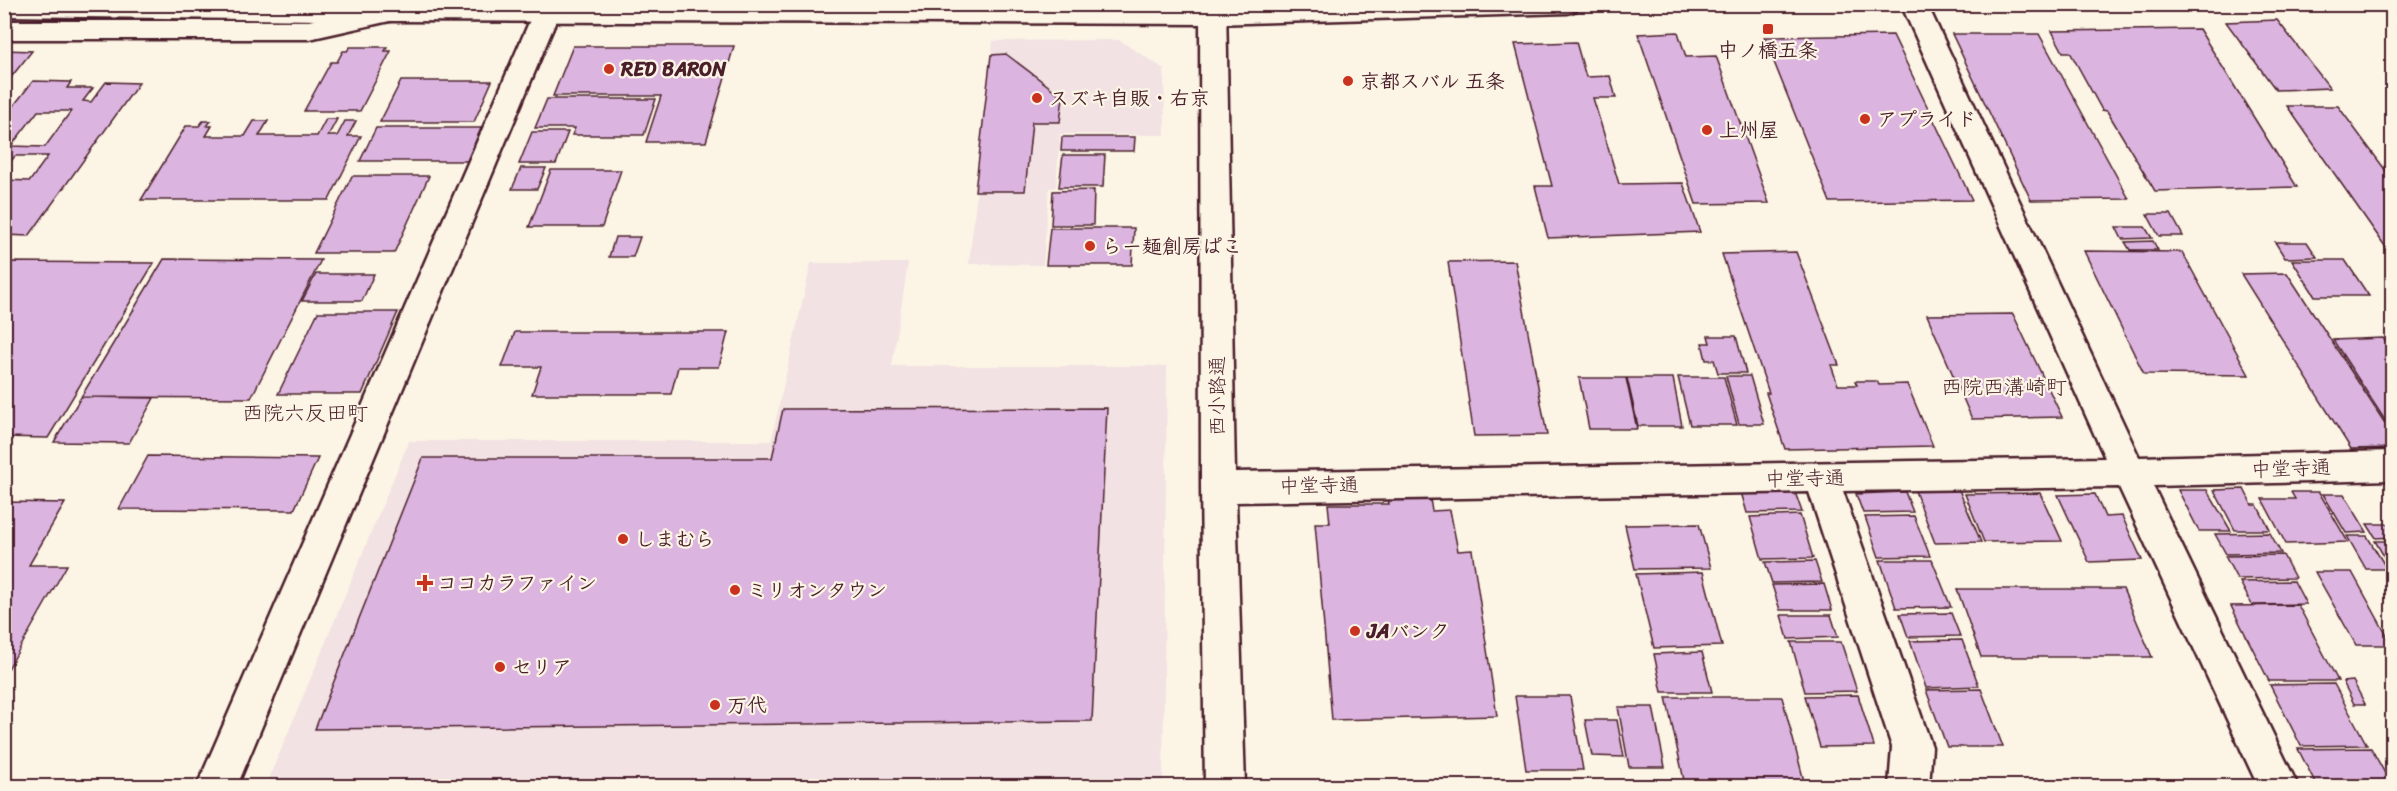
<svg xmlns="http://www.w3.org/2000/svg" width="2397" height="791" font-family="Sriracha,'Klee One',sans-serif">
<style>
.built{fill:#f2e2e3}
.building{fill:#dbb5df;stroke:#4a1f2b;stroke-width:1.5;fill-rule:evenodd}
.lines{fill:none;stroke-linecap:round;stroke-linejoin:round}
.minor-casing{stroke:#4a1f2b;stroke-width:5}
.highway-casing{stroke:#4a1f2b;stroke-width:5}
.minor{fill:#fcf5e5;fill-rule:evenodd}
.highway{fill:#fcf5e5;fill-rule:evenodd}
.poi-dot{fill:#c8321e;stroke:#fcf5e5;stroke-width:2}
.labels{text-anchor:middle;stroke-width:4.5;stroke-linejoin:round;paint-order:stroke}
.poi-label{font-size:20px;font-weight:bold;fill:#4a1f2b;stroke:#fcf5e5;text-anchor:start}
.street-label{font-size:20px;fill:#4a1f2b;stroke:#fcf5e5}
.neighbourhood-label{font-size:21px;fill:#4a1f2b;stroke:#fcf5e5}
</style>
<rect width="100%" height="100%" fill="#fcf5e5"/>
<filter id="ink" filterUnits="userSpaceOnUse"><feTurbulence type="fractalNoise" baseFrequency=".0167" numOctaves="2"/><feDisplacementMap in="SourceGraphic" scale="12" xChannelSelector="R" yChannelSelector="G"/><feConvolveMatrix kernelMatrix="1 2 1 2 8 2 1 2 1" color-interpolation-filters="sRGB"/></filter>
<g filter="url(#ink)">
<!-- built -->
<path class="built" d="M1119 40 1164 69 1165 135 1060 134 1056 187 1049 188 1043 265 969 264 993 41Z
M811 263H908L892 366H1167L1163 786H266L409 441H771Z"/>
<!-- building -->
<path class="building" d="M2277 20 2330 88 2276 90 2226 22Z
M2199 29 2297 187 2155 191 2107 111 2102 110 2070 52H2063L2052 31Z
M1678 32 1686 57 1716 56 1769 203 1696 204 1638 34Z
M1952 34H2039L2129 199 2031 200Z
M1893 35 1972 200 1830 202 1764 37Z
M1576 42 1586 77 1610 76 1616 98H1593L1619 184 1683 183 1700 232 1548 238 1535 186H1552L1515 44Z
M573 46H734L706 142H646L661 96H553Z
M350 47H387L385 51H391L360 111H304L331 62H337L343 51H347Z
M4 50 32 51 4 86Z
M1006 54 1063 97 1060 122H1032L1025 191H975L991 55Z
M33 81 71 82 67 88H93L83 101 91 102 106 82 139 83 29 236 4 235V180L30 181 48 156H15L4 170V118ZM38 111H71L45 147 11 146Z
M401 81H492L474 122H380Z
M547 99H656L644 135H572L575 128H535Z
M2287 106H2338L2392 179V256Z
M326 119H337L328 136H337L345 121H356L348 136H361L329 200H141L186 126H199L203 121H211L207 126H212L206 136H245L254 121H268L259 136H317Z
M376 128H484L470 161H360Z
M532 132H568L556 164H519Z
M1062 137H1135L1134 151H1061Z
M1063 155H1105L1103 187H1059Z
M521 168H546L537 189H512Z
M551 170H621L602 227H529Z
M352 176H429L394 253H314Z
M1094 190 1093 225H1051L1053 191Z
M2147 214H2171L2183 236H2159Z
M2116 227H2145L2152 238 2122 239Z
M1050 228H1134L1132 265H1046Z
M615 237H640L633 257H609Z
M2153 241 2158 250H2130L2125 242Z
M2275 242H2307L2317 257 2285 258Z
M2084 251 2182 252 2249 375 2144 374Z
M1796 252 1839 365H1831L1838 385H1857L1855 381H1877L1879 385 1907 384 1933 446 1785 449 1766 393H1769L1722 254Z
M164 259 321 260 251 398 81 397Z
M2292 260H2345L2369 296H2315Z
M1515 261 1547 435 1474 436 1448 262Z
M4 262 154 263 48 438 4 437Z
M2287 273 2392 434V448L2351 449 2241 274Z
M316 274H374L362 301H302Z
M318 312H398L362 394H278Z
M2013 314 2062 417 1972 419 1927 315Z
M515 332H728L719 367H678L671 394H532L541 367H502Z
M1708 336H1736L1746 373H1718L1714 360H1706L1702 343H1710Z
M2383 338 2392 351V431L2333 340Z
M1726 376H1750L1764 424H1739Z
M1678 377H1724L1737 425H1690Z
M1579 378H1626L1637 429H1589Z
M1627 378H1673L1682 426H1638Z
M81 397 154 398 129 443 54 442Z
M1107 408 1092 721 315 729 423 458H772L783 409Z
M148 456 318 458 294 510 119 509Z
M2244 489 2252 505H2257L2270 530H2235L2214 490Z
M1959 490 1981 542 1935 543 1915 491Z
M2178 490H2207L2231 531H2199Z
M1741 492H1795L1802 512 1747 513Z
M1905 492 1913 512 1863 513 1856 494Z
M2291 492H2319L2348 542 2286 544 2262 499H2295Z
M2040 493 2062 541 1984 542 1965 494Z
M2095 494 2105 517 2122 516 2142 560 2089 562 2058 495Z
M2323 494H2344L2367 532 2346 533Z
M1388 499H1430L1432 511 1450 510 1458 551 1472 550 1497 716 1332 720 1315 523H1330L1328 504H1389Z
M4 502 65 503 29 565H67L4 676Z
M1800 515 1813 558 1762 559 1750 517Z
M1914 516 1930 556 1879 557 1865 517Z
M1699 524 1711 568 1635 569 1625 525Z
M2367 524H2392V537L2376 538Z
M2270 533 2281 553 2226 554 2215 534Z
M2347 536H2367L2387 569H2366Z
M2375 541H2392V570Z
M2283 555 2295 578 2237 579 2225 556Z
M1880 560H1932L1951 607 1896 608Z
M1815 561 1822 582 1772 583 1765 562Z
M1703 572 1722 646 1654 648 1636 574Z
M2315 572H2352L2392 645H2356Z
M2294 581 2306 604 2252 605 2240 582Z
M1824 584 1832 610H1780L1772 585Z
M1957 589H2123L2152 657H1981Z
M2298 605 2338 681H2269L2231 606Z
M1951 613 1960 636 1908 637 1900 614Z
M1781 615H1831L1838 637 1788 639Z
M1962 640 1979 686 1926 688 1910 641Z
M1791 642H1841L1857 691 1805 692Z
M1702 652 1712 692H1662L1654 654Z
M2353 681 2365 704H2354L2343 682Z
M2334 684 2367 745 2301 746 2270 685Z
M1981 689 2003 747H1947L1926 690Z
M1858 695 1874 746 1820 747 1805 696Z
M1515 696H1570L1583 770H1526Z
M1666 697H1782L1805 785H1685Z
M1618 707H1653L1665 767H1629Z
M1585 720H1617L1624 757 1592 756Z
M2371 748 2392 786H2317L2298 749Z"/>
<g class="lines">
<defs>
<path id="minor" d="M389 4 403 6 407 12 403 18 309 39H4V21H309Z
M537 4H563L237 786H197Z
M1200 4H1226L1235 472 2105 458 1901 4H1927L2139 457 2392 451V480L2153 486 2298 786H2258L2119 487 1843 491 1932 747 1929 786H1889L1892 747 1809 492 1236 502 1245 786H1205L1201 487Z"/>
<path id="highway" d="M4 4H1581L1577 10 1568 13 1213 24 394 21 4 16Z"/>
</defs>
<!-- minor casing -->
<use href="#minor" class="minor-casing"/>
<!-- highway casing -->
<use href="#highway" class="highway-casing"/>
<!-- minor -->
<use href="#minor" class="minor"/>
<!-- highway -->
<use href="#highway" class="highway"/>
</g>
</g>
<!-- markers -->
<g class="poi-dot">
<rect x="1762" y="23" width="12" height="12" rx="3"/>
<circle cx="609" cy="69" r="6"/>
<circle cx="1348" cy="81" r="6"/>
<circle cx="1037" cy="98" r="6"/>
<circle cx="1865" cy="119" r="6"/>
<circle cx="1707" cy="130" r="6"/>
<circle cx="1090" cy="246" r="6"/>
<circle cx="623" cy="539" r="6"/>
<path d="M422 574h6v6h6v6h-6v6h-6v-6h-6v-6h6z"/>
<circle cx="735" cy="590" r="6"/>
<circle cx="1355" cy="631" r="6"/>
<circle cx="500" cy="667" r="6"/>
<circle cx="715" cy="705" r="6"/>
</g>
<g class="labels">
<!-- poi labels -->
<g class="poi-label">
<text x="1768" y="57" text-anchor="middle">中ノ橋五条</text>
<text x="621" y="76">RED BARON</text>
<text x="1360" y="88">京都スバル 五条</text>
<text x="1049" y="105">スズキ自販・右京</text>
<text x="1877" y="126">アプライド</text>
<text x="1719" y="137">上州屋</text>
<text x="1102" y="253">らー麺創房ぱこ</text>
<text x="635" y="546">しまむら</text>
<text x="437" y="590">ココカラファイン</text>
<text x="747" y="597">ミリオンタウン</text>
<text x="1367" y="638">JAバンク</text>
<text x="512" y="674">セリア</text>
<text x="727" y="712">万代</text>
</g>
<!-- street labels -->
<g class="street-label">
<text transform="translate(1217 396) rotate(-90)" y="7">西小路通</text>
<text transform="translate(2291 468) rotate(-2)" y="7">中堂寺通</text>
<text transform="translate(1805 478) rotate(-1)" y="7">中堂寺通</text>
<text transform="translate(1319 485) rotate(-1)" y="7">中堂寺通</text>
</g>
<!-- neighbourhood labels -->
<g class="neighbourhood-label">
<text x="2004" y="394">西院西溝崎町</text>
<text x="305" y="420">西院六反田町</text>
</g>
</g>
<!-- margin -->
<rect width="2397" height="791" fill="none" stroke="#fcf5e5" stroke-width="24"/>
<rect x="12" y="12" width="2373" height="767" fill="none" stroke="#4a1f2b" stroke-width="2" filter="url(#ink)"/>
</svg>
